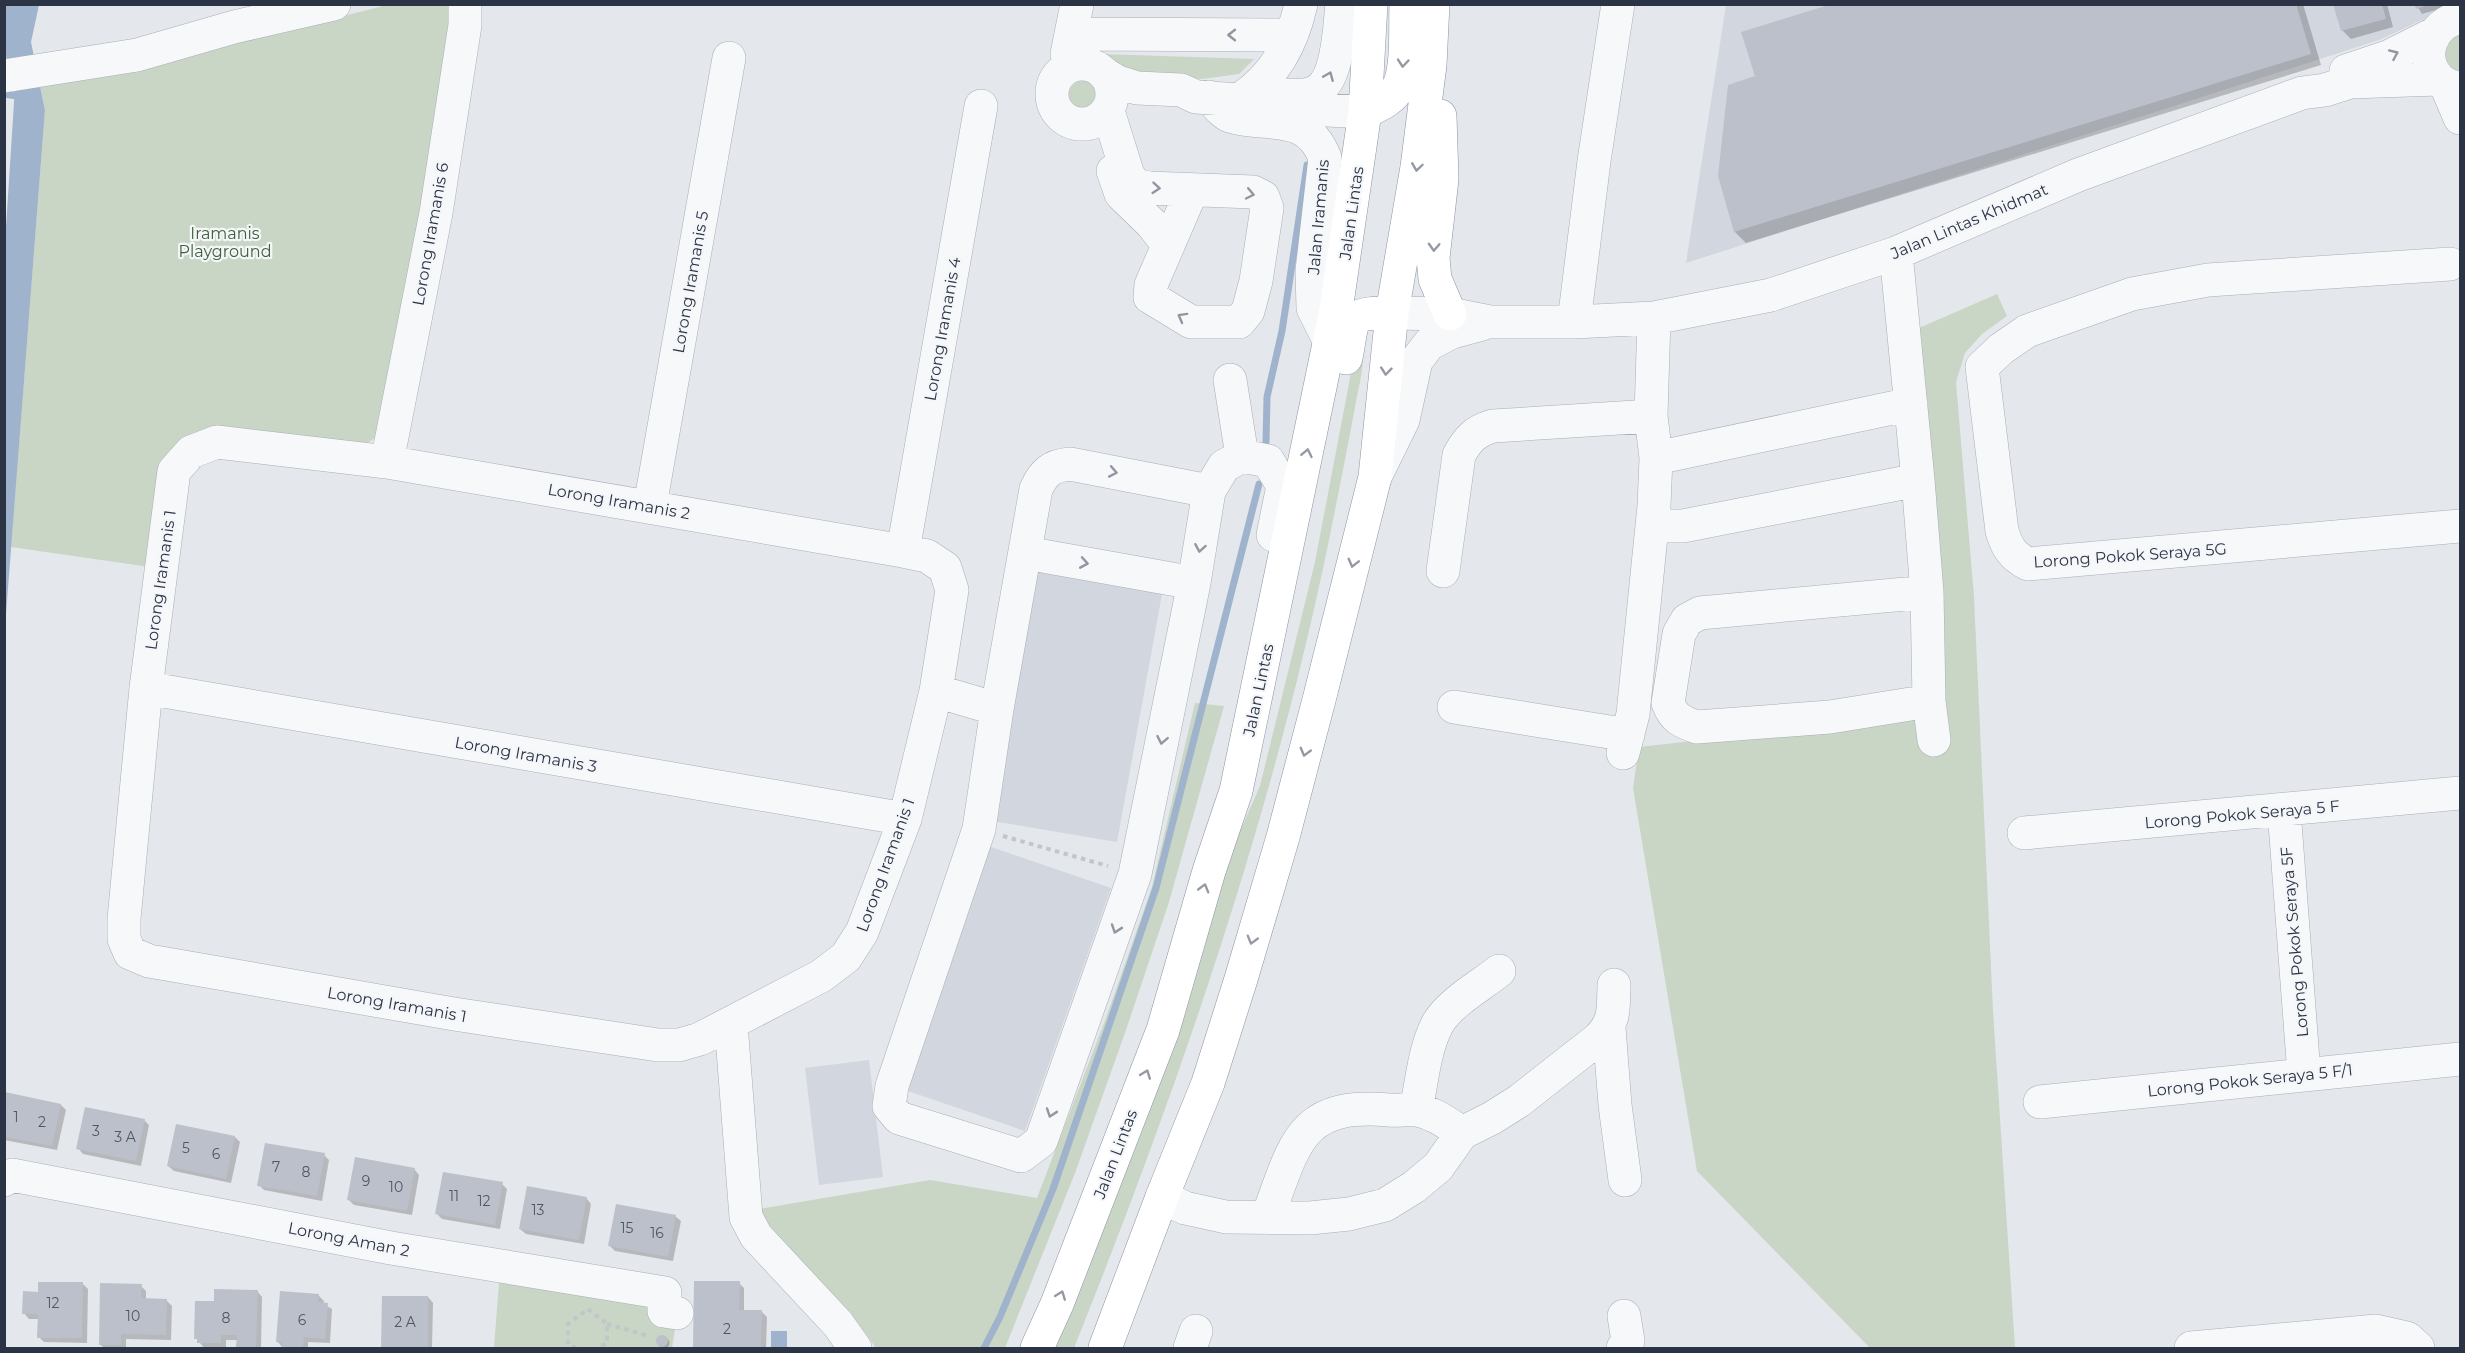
<svg xmlns="http://www.w3.org/2000/svg" width="2465" height="1353" font-family="Montserrat,sans-serif">
<style>
.built{fill:#d2d6de}
.green{fill:#c9d6c5}
.water{fill:#9fb4cc}
.shadow{fill:#0003}
.lines{fill:none;stroke-linecap:round;stroke-linejoin:round}
.stream{stroke:#9fb4cc;stroke-width:7}
.building{fill:#bbc0ca}
.minor-casing{stroke:#a9aeb7;stroke-width:34}
.highway-casing{stroke:#8b94a3;stroke-width:34}
.path{stroke:#c2c5cb;stroke-width:4;stroke-dasharray:4.5 4.5;stroke-linecap:butt}
.minor{stroke:#f7f8fa;stroke-width:33}
.highway{stroke:#fff;stroke-width:33}
.oneway{stroke:#9196a0}
.oneway2{stroke:#959aa2}
.labels{text-anchor:middle;stroke-width:4.5;stroke-linejoin:round;paint-order:stroke}
.number-label{font-size:14px;fill:#4f5766}
.street-label{font-size:16px;fill:#2b3445;stroke:#f4f6f9}
.park-label{font-size:16px;fill:#3f6138;stroke:#f4f6f9}
</style>
<rect width="100%" height="100%" fill="#e4e7ec"/>
<!-- built -->
<path class="built" d="M1726 5H2455L2379 40 1686 263Z
M1037 572 1162 594 1117 842 992 821Z
M988 846 1111 888 1025 1131 902 1089Z
M869 1060 883 1177 819 1185 805 1068Z"/>
<!-- green -->
<path class="green" d="M387 5H450L456 20 378 436 363 446 203 430 150 567 11 547 45 110 40 84 143 67Z
M2460 33V73L2453 70 2444 57 2447 42Z
M1101 54 1254 59 1239 74 1202 79 1144 75 1113 64Z
M1069 95a14 14 0 1 1 28 0a14 14 0 1 1-28 0Z
M1997 294 2007 316 1982 334 1965 353 1956 382 1974 597 1993 1011 2015 1348H1867L1869 1347 1697 1171 1633 788 1639 747 1916 716 1917 329Z
M1363 355C1363 372 1358 390 1355 407 1347 451 1338 495 1329 540 1272 817 1179 1086 1074 1348H1053L1228 858 1260 786 1315 562 1354 357Z
M1195 703 1224 706 1169 902 1126 1030 1075 1173 1005 1348H876L851 1313 769 1227 759 1209 930 1180 1037 1198 1106 1018 1152 887Z
M499 1282 650 1304 676 1322 672 1348H494Z"/>
<!-- water -->
<path class="water" d="M5 5H39L31 42 45 110 5 627 4 258 15 87 5 53Z
M771 1331H787V1348H771Z"/>
<!-- shadow -->
<path class="shadow" d="M1838 4H2303L2321 65 1746 243 1735 232 1757 77Z
M2335 4H2387L2393 27 2351 39 2342 30Z
M2416 4 2453 5 2422 14Z
M4 1094 61 1105 66 1110 57 1150 4 1140Z
M144 1120 149 1125 141 1166 83 1154 78 1148Z
M235 1137 240 1142 231 1183 174 1171 168 1166Z
M324 1155 329 1160 322 1201 264 1190 259 1185Z
M414 1169 419 1175 412 1215 354 1205 349 1200Z
M502 1184 507 1189 500 1229 442 1219 437 1214Z
M586 1198 591 1204 584 1244 526 1234 520 1229Z
M675 1216 681 1221 673 1261 615 1251 610 1246Z
M696 1282 739 1283 744 1288V1311H761L767 1317 766 1348H694Z
M83 1284 88 1289 87 1343 44 1342 39 1337V1319H29L24 1313 39 1293Z
M141 1286 146 1291V1300H166L172 1306 171 1340 126 1339V1348H104L100 1344Z
M257 1291 262 1297 261 1348H240L238 1346V1340H226V1348H204L196 1338 216 1302Z
M318 1295 324 1301 323 1304 332 1309 330 1343 308 1342V1348H283L278 1342Z
M383 1297H428L433 1303 432 1348H382Z
M658.5 1343a5.5 5.5 0 1 1 11 0a5.5 5.5 0 1 1-11 0Z"/>
<g class="lines">
<!-- stream -->
<path class="stream" d="M4 94 23 97
M1266 442 1267 397 1282 331 1307 165
M984 1348 1000 1317 1053 1189 1156 888 1259 484"/>
</g>
<!-- building -->
<path class="building" d="M1832 4H2296L2311 54 1734 232 1718 176 1728 85 1755 76 1741 32Z
M2333 4H2382L2386 19 2341 31Z
M2414 4H2429V5L2416 9Z
M5 1092 61 1104 52 1146 5 1137Z
M85 1107 145 1119 136 1161 76 1149Z
M176 1124 235 1136 226 1179 167 1166Z
M265 1143 325 1153 317 1196 257 1186Z
M355 1157 415 1168 407 1211 347 1200Z
M443 1172 503 1182 495 1225 435 1214Z
M527 1186 587 1197 579 1240 519 1229Z
M616 1204 676 1215 668 1257 608 1246Z
M694 1281H740L739 1310H762L761 1348H693Z
M38 1282H83L82 1338H37L38 1314H22L23 1291 38 1292Z
M100 1283 142 1284 141 1298 167 1299 166 1335 121 1334V1345H99Z
M214 1289 258 1290 256 1347H236L237 1335H221V1343H197V1339H194L195 1301H214Z
M280 1291 319 1294 318 1302 328 1303 325 1339 304 1337 303 1348H282V1343L276 1342Z
M382 1296H428V1348H381Z
M656 1341a6 6 0 1 1 12 0a6 6 0 1 1-12 0Z"/>
<g class="lines">
<defs>
<path id="minor" d="M2460 18C2432 22 2418 57 2439 79 2445 85 2453 87 2460 89
M1083 34 1291 35
M1067 54 1077 4
M1052 94a30 30 0 1 1 60 0a30 30 0 1 1-60 0Z
M2346 71 2388 57 2434 34
M1106 75 1118 82 1137 88 1181 90 1196 97 1239 100 1269 107 1365 112
M4 76 137 55 234 27 334 4
M2446 85 2460 118
M1282 95C1293 95 1305 97 1315 92 1339 81 1339 29 1342 4
M1209 97C1215 103 1222 113 1230 116 1267 128 1307 110 1325 158L1312 271 1313 308 1329 340
M1239 100C1274 77 1292 45 1301 4
M1108 111 1128 175 1135 185 1149 188 1253 192 1263 197 1267 208 1256 281 1248 311 1239 322H1191L1150 297 1151 285 1192 190
M1113 171 1121 194 1152 224 1168 245
M2450 264 2208 280 2132 294 2027 331 2001 349 1982 367 2002 531C2007 547 2012 556 2028 564L2460 526
M1392 313 1450 314 1490 322H1574L1654 318 1771 295 1896 253 2078 175 2302 93 2325 90 2350 82 2439 79
M1574 322 1594 161 1618 4
M1230 380 1242 456
M217 442 387 462 903 551 927 556 945 568 952 590 936 691 905 819 862 932 846 957 821 976 700 1039 679 1045H658L454 1014 149 961 130 953 124 939V919L146 688 174 471 191 452Z
M1656 458 1911 404
M387 462 436 213 465 25V4
M1376 475 1403 420 1416 361 1429 344 1452 332 1482 324
M1918 480 1927 592 1929 701 1934 740
M1209 491 1070 464C1051 466 1044 472 1036 489L997 709 979 829 892 1086 889 1106 899 1118 1021 1156 1041 1141 1135 874 1194 583 1209 491 1224 466 1242 456 1268 461 1283 486 1273 535
M650 506 729 58
M1652 526H1683L1918 480 1896 253
M903 551 981 106
M1026 553 1194 583
M1443 571 1459 455C1468 439 1475 431 1493 426L1651 416 1654 318
M1927 592 1700 613 1687 620 1679 634 1668 703C1674 719 1682 722 1697 727L1830 717 1929 701
M146 688 905 819
M936 691 997 709
M1454 707 1628 735
M1623 753 1633 714 1654 506 1656 458 1651 416
M2284 810 2304 1074
M2024 833 2460 793
M731 1024 746 1217 756 1236 838 1324 855 1348
M1609 1028 1615 1105 1625 1180
M2040 1102 2460 1059
M1416 1110C1422 1082 1424 1049 1438 1023 1451 1002 1480 986 1499 971
M4 1180 12 1175 391 1248 665 1293 664 1311 677 1313
M1162 1197 1185 1208 1226 1217 1310 1218 1349 1214 1385 1205 1414 1187 1438 1167 1462 1133 1492 1118 1519 1101 1598 1039C1616 1021 1613 1009 1614 985
M1267 1218C1295 1145 1298 1102 1389 1110 1398 1111 1408 1109 1417 1110 1434 1113 1447 1123 1462 1133
M1190 1348 1196 1331
M1623 1348 1628 1341 1624 1316
M2191 1348 2376 1331 2407 1338 2418 1348"/>
<path id="highway" d="M1365 112C1375 107 1393 100 1398 88 1408 68 1405 27 1406 4
M1440 116 1442 179 1433 258 1435 279 1450 314
M1346 358C1354 316 1347 313 1392 313
M1037 1348 1057 1304 1163 1030 1209 871 1236 791 1336 310 1365 112 1371 4
M1105 1348 1162 1197 1208 1083 1241 979 1283 837 1320 696 1375 477 1392 313 1417 167 1430 65 1433 4"/>
</defs>
<!-- minor casing -->
<use href="#minor" class="minor-casing"/>
<!-- highway casing -->
<use href="#highway" class="highway-casing"/>
<!-- path -->
<path class="path" d="M1003 836 1108 866
M588 1309 607 1324V1343L598 1348
M607 1324 649 1336
M665 1347V1348
M576 1348 568 1344V1324L588 1309"/>
<!-- minor -->
<use href="#minor" class="minor"/>
<!-- highway -->
<use href="#highway" class="highway"/>
</g>
<!-- one-way arrows -->
<defs><path id="oneway-chevron" d="M-2-3.5L2.5 0L-2 3.5" fill="none" stroke-width="1.6" stroke-linecap="round" stroke-linejoin="round" transform="scale(1.5)"/></defs>
<g class="oneway">
<use href="#oneway-chevron" transform="translate(1232 35) rotate(-180)"/>
<use href="#oneway-chevron" transform="translate(2394 54) rotate(-24)"/>
<use href="#oneway-chevron" transform="translate(1329 76) rotate(-67)"/>
<use href="#oneway-chevron" transform="translate(1156 188) rotate(5)"/>
<use href="#oneway-chevron" transform="translate(1250 194) rotate(12)"/>
<use href="#oneway-chevron" transform="translate(1182 317) rotate(-151)"/>
<use href="#oneway-chevron" transform="translate(1113 472) rotate(11)"/>
<use href="#oneway-chevron" transform="translate(1200 548) rotate(100)"/>
<use href="#oneway-chevron" transform="translate(1084 563) rotate(10)"/>
<use href="#oneway-chevron" transform="translate(1162 740) rotate(101)"/>
<use href="#oneway-chevron" transform="translate(1116 929) rotate(109)"/>
<use href="#oneway-chevron" transform="translate(1051 1113) rotate(109)"/>
</g>
<g class="oneway2">
<use href="#oneway-chevron" transform="translate(1403 63) rotate(95)"/>
<use href="#oneway-chevron" transform="translate(1417 167) rotate(98)"/>
<use href="#oneway-chevron" transform="translate(1434 247) rotate(92)"/>
<use href="#oneway-chevron" transform="translate(1386 371) rotate(96)"/>
<use href="#oneway-chevron" transform="translate(1307 453) rotate(-78)"/>
<use href="#oneway-chevron" transform="translate(1353 563) rotate(104)"/>
<use href="#oneway-chevron" transform="translate(1305 752) rotate(105)"/>
<use href="#oneway-chevron" transform="translate(1204 888) rotate(-74)"/>
<use href="#oneway-chevron" transform="translate(1252 940) rotate(106)"/>
<use href="#oneway-chevron" transform="translate(1146 1074) rotate(-69)"/>
<use href="#oneway-chevron" transform="translate(1061 1295) rotate(-69)"/>
</g>
<g class="labels">
<!-- number labels -->
<g class="number-label">
<text x="16" y="1122">1</text>
<text x="42" y="1127">2</text>
<text x="96" y="1136">3</text>
<text x="125" y="1142">3 A</text>
<text x="186" y="1153">5</text>
<text x="216" y="1159">6</text>
<text x="276" y="1172">7</text>
<text x="306" y="1177">8</text>
<text x="366" y="1186">9</text>
<text x="396" y="1192">10</text>
<text x="454" y="1201">11</text>
<text x="484" y="1206">12</text>
<text x="538" y="1215">13</text>
<text x="627" y="1233">15</text>
<text x="657" y="1238">16</text>
<text x="53" y="1308">12</text>
<text x="133" y="1321">10</text>
<text x="226" y="1323">8</text>
<text x="302" y="1325">6</text>
<text x="405" y="1327">2 A</text>
<text x="727" y="1334">2</text>
</g>
<!-- street labels -->
<g class="street-label">
<text transform="translate(1351 213) rotate(-82)" y="6">Jalan Lintas</text>
<text transform="translate(1318 217) rotate(-85)" y="6">Jalan Iramanis</text>
<text transform="translate(1969 221) rotate(-23)" y="6">Jalan Lintas Khidmat</text>
<text transform="translate(430 234) rotate(-80)" y="6">Lorong Iramanis 6</text>
<text transform="translate(690 282) rotate(-80)" y="6">Lorong Iramanis 5</text>
<text transform="translate(942 329) rotate(-80)" y="6">Lorong Iramanis 4</text>
<text transform="translate(619 501) rotate(10)" y="6">Lorong Iramanis 2</text>
<text transform="translate(2130 555) rotate(-4)" y="6">Lorong Pokok Seraya 5G</text>
<text transform="translate(160 580) rotate(-82)" y="6">Lorong Iramanis 1</text>
<text transform="translate(1258 690) rotate(-78)" y="6">Jalan Lintas</text>
<text transform="translate(526 754) rotate(10)" y="6">Lorong Iramanis 3</text>
<text transform="translate(2242 814) rotate(-5)" y="6">Lorong Pokok Seraya 5 F</text>
<text transform="translate(885 865) rotate(-70)" y="6">Lorong Iramanis 1</text>
<text transform="translate(2294 942) rotate(-95)" y="6">Lorong Pokok Seraya 5F</text>
<text transform="translate(397 1004) rotate(10)" y="6">Lorong Iramanis 1</text>
<text transform="translate(2250 1080) rotate(-6)" y="6">Lorong Pokok Seraya 5 F/1</text>
<text transform="translate(1115 1154) rotate(-69)" y="6">Jalan Lintas</text>
<text transform="translate(349 1239) rotate(11)" y="6">Lorong Aman 2</text>
</g>
<!-- park labels -->
<g class="park-label">
<text x="225" y="239">Iramanis<tspan x="225" dy="18">Playground</tspan></text>
</g>
</g>
<!-- border -->
<rect width="2465" height="1353" fill="none" stroke="#2b3445" stroke-width="12"/>
</svg>
